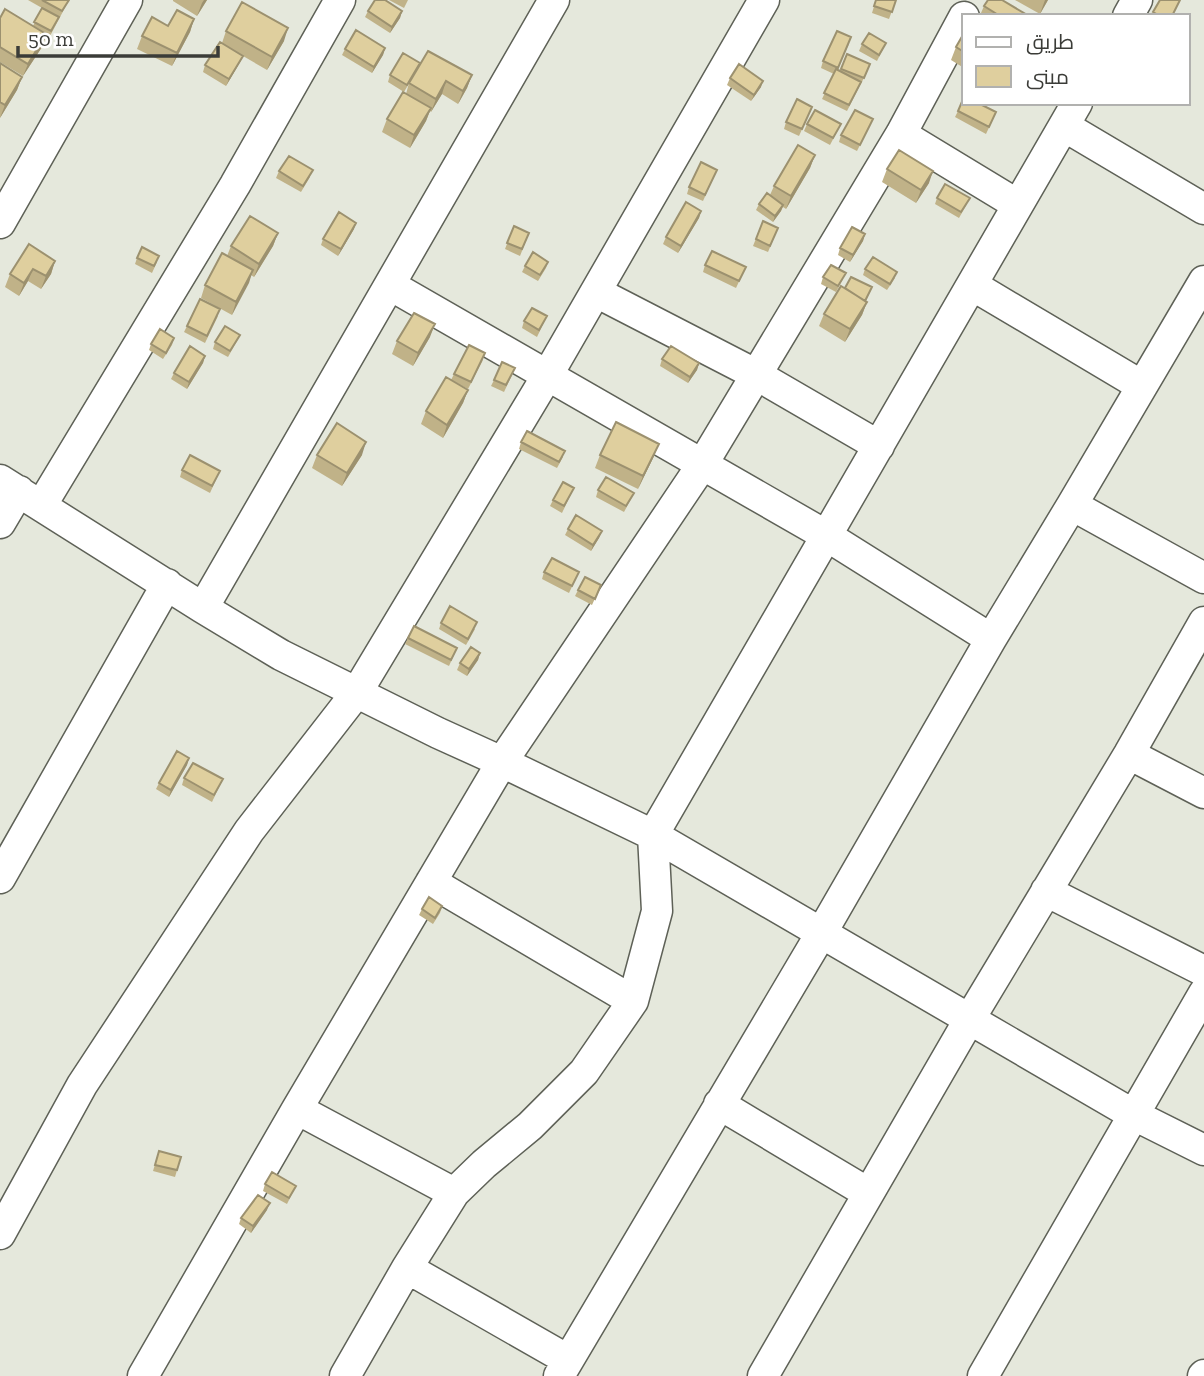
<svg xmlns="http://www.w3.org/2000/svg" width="1204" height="1376" font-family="'Zilla Slab',Cairo,serif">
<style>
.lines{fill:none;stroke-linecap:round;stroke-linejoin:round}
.street-casing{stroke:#5e6157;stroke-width:33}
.street{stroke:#fff;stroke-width:30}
.wall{fill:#c0b288}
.shaded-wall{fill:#9c916f}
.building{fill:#dfcf9e;stroke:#9c916f;stroke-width:2}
</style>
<rect width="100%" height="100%" fill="#e5e8dc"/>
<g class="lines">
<defs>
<path id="street" d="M1128 16 1137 0
M1064 126 1204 209
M901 134 1018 205
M0 223 127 0
M390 285 827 536 991 639
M972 285 1142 386
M596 292 755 374 879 446
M0 480 203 608 281 655 438 733 502 762 653 835 1134 1115 1204 1150
M1072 505 1204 578
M41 506 235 185 340 0
M0 523 19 491
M203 608 554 0
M1129 754 1204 793
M0 878 167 584
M431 882 633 1001
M1046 891 1204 971
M719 1104 868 1193
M297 1109 454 1193
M0 1234 82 1085 249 831 357 692 547 376 764 0
M407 1268 568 1360
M143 1376 297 1109 502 762 702 465 901 134 964 17
M345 1376 407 1268 454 1193 484 1164 530 1126 584 1072 633 1001 657 911 653 835 1077 103
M559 1376 822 932 991 639 1072 505 1204 281
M763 1376 969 1020 1129 754 1204 622
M983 1376 1204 993
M1203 1376 1204 1375"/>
</defs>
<!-- street casing -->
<use href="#street" class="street-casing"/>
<!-- street -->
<use href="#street" class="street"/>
</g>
<!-- wall -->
<path class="wall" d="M28 0H69L49 38 46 36 42 47 23 76 0 62V18L33 26 42 8Z
M173 0H207L197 16 173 1Z
M389 0H408L404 8Z
M876 0H896L889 19 872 13Z
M1015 0H1048L1040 14Z
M984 6 1029 16H986L981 13Z
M368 11H402L400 18 390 33 365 17Z
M194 19 190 32 172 66 137 49 142 36Z
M226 31 284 41 267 70 243 56 240 62 226 86 203 72 205 65 222 43Z
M964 33V68L951 60 956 47Z
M886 43 877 61 859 51 862 44Z
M849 44 837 69 840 71 847 54 868 70 847 111 822 99 834 74 821 68 823 61Z
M385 48 383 55 372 73 342 55 345 49Z
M0 63 22 77 17 90 0 118Z
M420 63 417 70 404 92 388 82 390 75Z
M472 75 467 88 458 104 442 94 431 112 430 111 426 121 410 148 382 132 387 119 406 94 409 83Z
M730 78 761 87 751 101 727 85Z
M812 107 799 136 784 129 786 122Z
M958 111 993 119 986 134 955 117Z
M873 119 857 151 839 142 841 135Z
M807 124H841L830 145 804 131Z
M815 155 810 168 786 209 783 207 781 211 773 222 756 210 759 204 770 195 774 186Z
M887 169 929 183 916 203 882 182Z
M717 170 703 201 687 194 689 187Z
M279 171 310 177 301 192 276 178Z
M937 198 967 204 959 218 935 204Z
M701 211 699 218 678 253 663 244 666 237Z
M763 221 778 228 768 252 753 246Z
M514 226 529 233 520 256 505 249Z
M354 229 338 256 321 245 323 239Z
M278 233 273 246 254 277 251 275 232 315 201 298 205 285 227 256 231 246Z
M865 234 863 241 850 262 838 255 840 248Z
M137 258 157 262 152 273 135 264Z
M55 261 51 274 41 289 28 281 19 296 5 287 10 274Z
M548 262 546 268 538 281 522 272 525 266Z
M705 265 743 273 736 288 703 272Z
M865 269 895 278 887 290 863 275Z
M823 277 843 279 836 292 821 284Z
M872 287 866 301 867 302 862 315 845 342 819 326 824 314 845 288Z
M218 316 205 343 184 332 187 326Z
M547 316 537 337 522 328 524 321Z
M240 335 237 341 228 357 213 349 215 342Z
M430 337 413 366 392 354 397 341Z
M174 338 172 345 163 359 149 350 151 344Z
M205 356 203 363 187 389 171 379 174 373Z
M662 359 699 363 697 370 688 383 660 366Z
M483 360 468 389 451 380 454 374Z
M512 375 504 392 491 386 494 380Z
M468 390 463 403 443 438 421 424 426 411Z
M521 442 563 457 557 468 519 449Z
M317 455H362L342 486 312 468Z
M600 455 654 456 638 489 595 468Z
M182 470 220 471 210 493 180 477Z
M574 488 562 513 550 506 553 500Z
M598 490 634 493 631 499 624 512 596 497Z
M568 529 602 531 599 538 591 551 565 535Z
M544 572H579L569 593 542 579Z
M601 585 592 605 575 596 578 590Z
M441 623 475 629 466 645 439 629Z
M408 638 457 648 449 666 405 644Z
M480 653 478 660 467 676 457 670 460 663Z
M189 758 187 765 169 797 156 789 159 783Z
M184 778 223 779 212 802 182 785Z
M442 906 440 913 433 924 419 915 422 909Z
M159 1151 181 1157 175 1177 153 1171Z
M265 1184 296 1186 287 1204 263 1191Z
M267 1210 251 1233 239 1224 241 1218Z"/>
<!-- shaded-wall -->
<path class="shaded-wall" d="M204 0H207L197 16 202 3Z
M1045 0H1048L1040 14Z
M402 11 400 18 390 33 392 27Z
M194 19 190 32 172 66 177 53Z
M288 28 284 41 267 70 272 57Z
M46 34 42 47 23 76 28 64Z
M385 48 383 55 372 73 374 67Z
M243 56 240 62 226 86 229 79Z
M472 75 467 88 458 104 463 91Z
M22 77 17 90 0 118 5 105Z
M446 81 442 94 431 112 436 99Z
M763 81 761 87 751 101 754 95Z
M431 108 426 121 410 148 414 135Z
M815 155 810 168 786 209 791 196Z
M933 171 929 183 916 203 921 190Z
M783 205 781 211 773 222 775 216Z
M701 211 699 218 678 253 681 246Z
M356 223 354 229 338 256 341 249Z
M278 233 273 246 254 277 259 264Z
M865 234 863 241 850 262 853 255Z
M55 261 51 274 41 289 46 276Z
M33 269 28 281 19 296 24 283Z
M253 270 249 283 232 315 236 302Z
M867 302 862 315 845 342 850 329Z
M435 324 430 337 413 366 418 353Z
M205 356 203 363 187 389 189 382Z
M699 363 697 370 688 383 690 377Z
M468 390 463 403 443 438 447 425Z
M366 442 362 455 342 486 347 473Z
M659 444 654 456 638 489 643 476Z
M602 531 599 538 591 551 593 545Z
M480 653 478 660 467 676 469 669Z
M189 758 187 765 169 797 171 790Z
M270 1203 267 1210 251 1233 253 1226Z"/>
<!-- building -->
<path class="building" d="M42 0H69L62 11Z
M375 0H385L402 11 392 27 368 11Z
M876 0H896L892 12 874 6Z
M988 0H1002L1029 16H1000L984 6Z
M1160 0H1180L1172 16H1160L1153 12Z
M242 2 288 28 272 57 226 31Z
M42 8 59 17 51 31 34 22Z
M5 9 46 34 28 64 0 47V18Z
M177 10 194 19 177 53 142 36 152 17 168 26Z
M356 30 385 48 374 67 345 49Z
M837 31 851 37 838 68 823 61Z
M869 33 886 43 879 55 862 44Z
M964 33V52L956 47Z
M220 42 243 56 229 79 205 65Z
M428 51 472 75 463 91 446 81 436 99 409 83Z
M403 53 420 63 407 85 390 75Z
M847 54 870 64 864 78 841 69Z
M0 63 22 77 5 105 0 102Z
M739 64 763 81 754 95 730 78Z
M836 69 861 82 849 105 824 93Z
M403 92 431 108 414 135 387 119Z
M964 97V103H978L996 112 989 127 958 111Z
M797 99 812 107 802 129 786 122Z
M815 110 841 124 833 138 807 124Z
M855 110 873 119 860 145 841 135Z
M798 145 815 155 791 196 774 186Z
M899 150 933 171 921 190 887 169Z
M289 156 313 170 303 186 279 171Z
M701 162 717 170 705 195 689 187Z
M945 184 970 198 961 212 937 198Z
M767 193 783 205 775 216 759 204Z
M686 202 701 211 681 246 666 237Z
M339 212 356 223 341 249 323 239Z
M250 216 278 233 259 264 231 246Z
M763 221 778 228 770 246 756 239Z
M514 226 529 233 522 249 507 243Z
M852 227 865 234 853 255 840 248Z
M29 244 55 261 46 276 33 269 24 283 10 274Z
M142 247 159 256 154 266 137 258Z
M712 251 746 267 739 281 705 265Z
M533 252 548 262 540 275 525 266Z
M222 253 253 270 236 302 205 285Z
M873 257 897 272 890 284 865 269Z
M831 265 846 273 838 286 823 277Z
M851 277 872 287 865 301 845 288Z
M841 286 867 302 850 329 824 314Z
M200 299 220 309 207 336 187 326Z
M532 308 547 316 539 330 524 321Z
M414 313 435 324 418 353 397 341Z
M225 326 240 335 230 351 215 342Z
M160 329 174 338 166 353 151 344Z
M469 345 485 353 471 382 454 374Z
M190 346 205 356 189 382 174 373Z
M671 346 699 363 690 377 662 359Z
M502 362 515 368 506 385 494 380Z
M446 377 468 390 447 425 426 411Z
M616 422 659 444 643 476 600 455Z
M337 423 366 442 347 473 317 455Z
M527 431 565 451 559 462 521 442Z
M190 455 220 471 212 486 182 470Z
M606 477 634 493 626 506 598 490Z
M563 482 574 488 564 506 553 500Z
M576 515 602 531 593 545 568 529Z
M552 558 579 572 572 586 544 572Z
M585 577 601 585 595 599 578 590Z
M450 606 477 622 468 639 441 623Z
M414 626 457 648 451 660 408 638Z
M471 647 480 653 469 669 460 663Z
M177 751 189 758 171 790 159 783Z
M193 763 223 779 214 795 184 778Z
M429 897 442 906 435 918 422 909Z
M159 1151 181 1157 177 1170 155 1165Z
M272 1172 296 1186 289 1198 265 1184Z
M258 1195 270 1203 253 1226 241 1218Z"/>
<!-- legend -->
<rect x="962" y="14" width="228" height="91" fill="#ffffff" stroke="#b1b1af" stroke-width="2"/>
<rect x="976" y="37" width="35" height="10" fill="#ffffff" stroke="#b1b1af" stroke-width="2"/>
<text x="1026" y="49" font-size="21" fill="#3b3c38">طريق</text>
<rect x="976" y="66" width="35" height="21" fill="#dfcf9e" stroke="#b1b1af" stroke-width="2"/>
<text x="1026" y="84" font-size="21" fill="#3b3c38">مبنى</text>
<!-- scale -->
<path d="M18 46v10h200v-10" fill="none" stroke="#3b3c38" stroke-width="3.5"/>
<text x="28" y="46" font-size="21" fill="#3b3c38" stroke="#ffffff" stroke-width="5" paint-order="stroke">50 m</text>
</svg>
